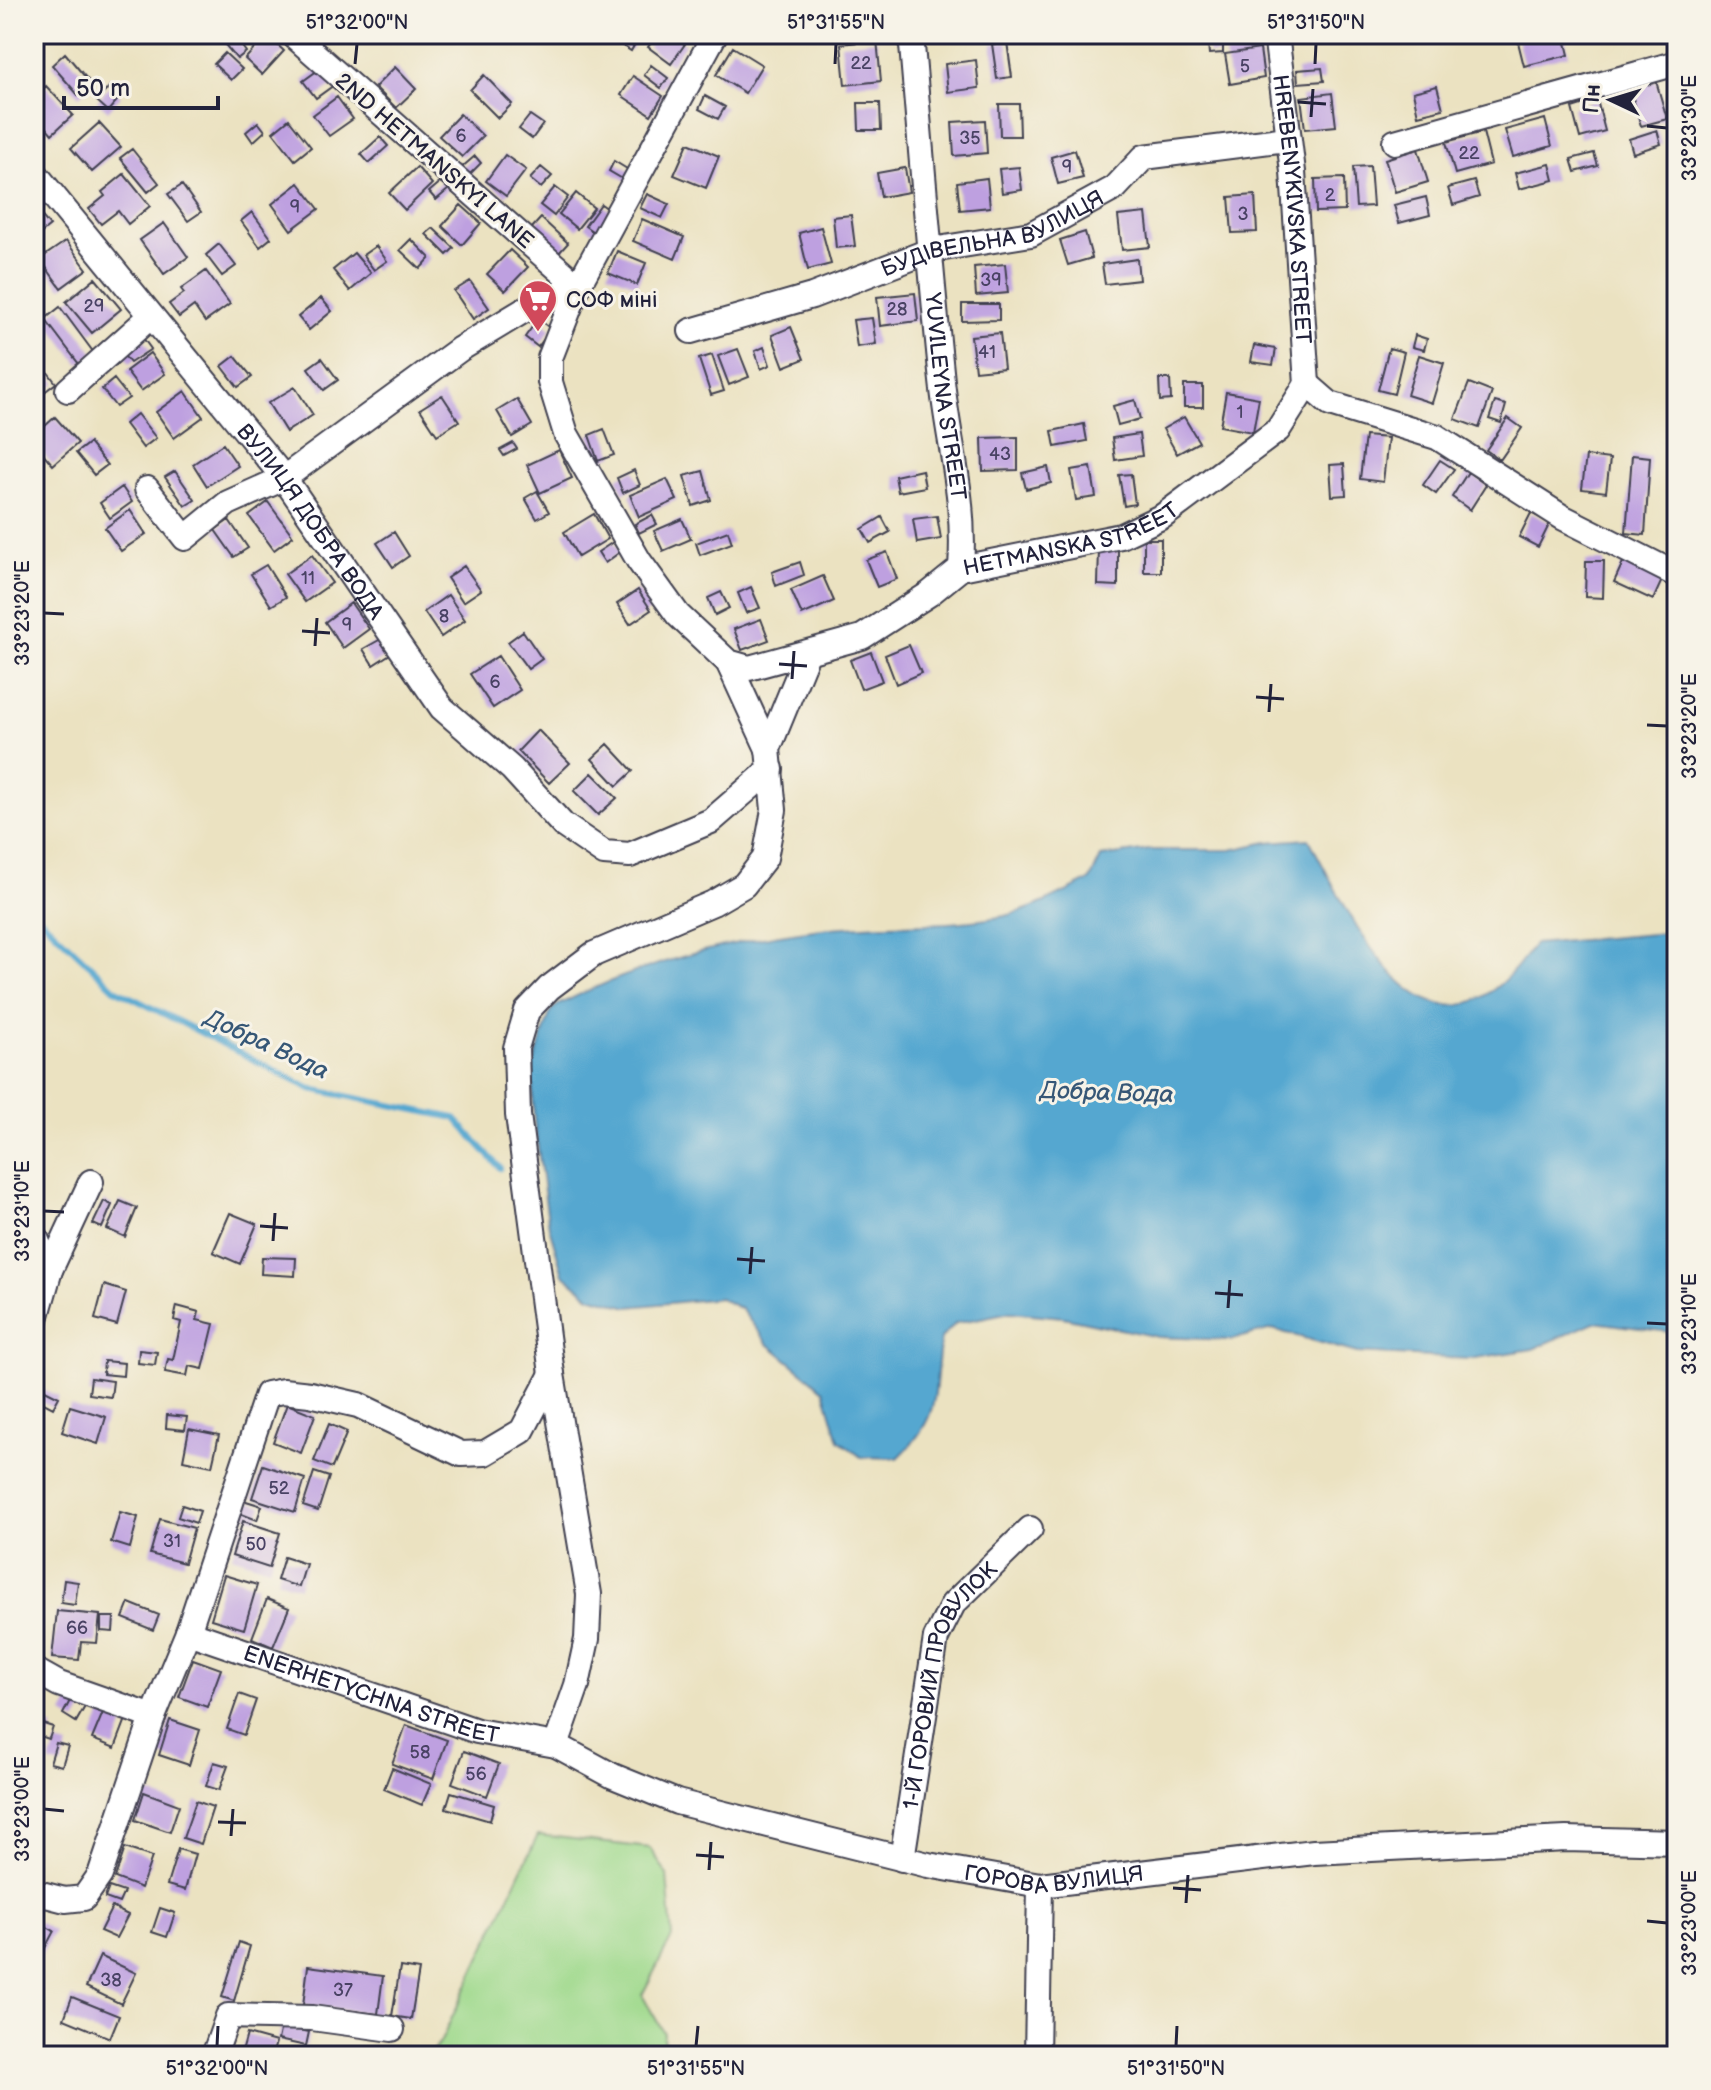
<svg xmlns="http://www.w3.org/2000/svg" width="1711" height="2090" font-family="'Balsamiq Sans',sans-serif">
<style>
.green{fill:#9fd98c;stroke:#607e64;stroke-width:2}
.water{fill:#55a7d0;stroke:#3c6486;stroke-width:2}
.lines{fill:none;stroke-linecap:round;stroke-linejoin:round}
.stream{stroke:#55a7d0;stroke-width:6}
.building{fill:#bea0e0}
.minor-casing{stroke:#403f4f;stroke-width:28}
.minor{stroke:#fff;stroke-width:24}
.ticks{fill:none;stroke:#22223b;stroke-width:3}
.labels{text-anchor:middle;stroke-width:6;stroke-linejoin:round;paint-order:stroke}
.number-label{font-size:18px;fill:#494264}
.street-label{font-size:22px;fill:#22223b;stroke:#f7f3e8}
.poi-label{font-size:22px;fill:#22223b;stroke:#f7f3e8;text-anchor:start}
.water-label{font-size:24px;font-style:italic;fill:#365777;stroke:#f7f3e8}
.neatline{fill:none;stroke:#22223b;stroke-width:3}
.ticks-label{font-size:20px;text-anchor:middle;fill:#22223b}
</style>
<rect width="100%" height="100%" fill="#f7f3e8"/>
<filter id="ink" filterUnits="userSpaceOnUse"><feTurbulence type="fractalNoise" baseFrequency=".0125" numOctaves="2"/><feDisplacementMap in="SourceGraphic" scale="16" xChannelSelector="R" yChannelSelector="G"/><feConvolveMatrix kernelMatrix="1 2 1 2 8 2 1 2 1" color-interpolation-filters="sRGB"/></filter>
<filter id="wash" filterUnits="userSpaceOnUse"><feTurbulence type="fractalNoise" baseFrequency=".006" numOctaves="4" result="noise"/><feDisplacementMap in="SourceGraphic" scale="32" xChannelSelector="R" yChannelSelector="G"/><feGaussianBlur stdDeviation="1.8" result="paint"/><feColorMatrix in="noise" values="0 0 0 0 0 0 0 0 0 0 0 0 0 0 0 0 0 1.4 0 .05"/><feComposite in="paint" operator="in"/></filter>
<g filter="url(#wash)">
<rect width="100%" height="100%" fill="#ebe2c1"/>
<!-- green -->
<path class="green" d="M538 1835 650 1848 667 1875 672 1937 642 1995 664 2033 662 2056H429L441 2041Z"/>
<!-- water -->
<path class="water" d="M1309 839C1357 930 1432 1096 1534 944L1677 932V1330L1670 1332 1594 1322 1533 1349 1469 1359 1357 1353 1272 1329 1230 1340 1158 1337 1063 1317 1010 1312 956 1323 941 1338C932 1393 944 1414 898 1458L861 1457 839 1440 824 1390 768 1344 741 1309 720 1298 628 1307 590 1296 563 1274 549 1227 534 1120 532 1069 551 1010 558 1005C639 964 732 940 822 929 882 922 945 928 1005 916 1034 909 1064 893 1090 880L1101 857 1149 850H1231L1267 842Z"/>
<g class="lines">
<!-- stream -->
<path class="stream" d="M34 912 115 989 311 1089 455 1118 500 1168"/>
</g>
<g id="blocks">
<!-- building -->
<path class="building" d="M617 34H636L639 37 631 51 613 40Z
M657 34H671L685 44 671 64 648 47Z
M1226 34H1266V38L1228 42Z
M1516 34H1564L1569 55 1524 66Z
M267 35 284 51 262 75 245 59Z
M236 38 246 52 237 59 226 46Z
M877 40 881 81 845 85 841 44Z
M1007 42 1012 77 997 79 992 44Z
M1223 42V53L1209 54 1208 43Z
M733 47 762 65 745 93 716 75Z
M1260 49 1264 78 1230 84 1225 54Z
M65 53 92 85 79 96 52 65Z
M225 53 242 69 231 80 214 64Z
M976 60 979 88 948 92 945 64Z
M651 65 668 78 661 88 644 75Z
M395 67 416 89 396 108 375 87Z
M321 68 334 85 316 98 303 81Z
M1322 68 1324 81 1298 83 1297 70Z
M484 75 512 104 498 118 470 90Z
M633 76 663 96 651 115 621 95Z
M1656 81 1667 119 1641 126 1630 88Z
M46 86 73 115 52 134 34 113V97Z
M110 86 121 96 108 111 97 101Z
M1437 86 1443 109 1418 115 1413 92Z
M1332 93 1336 126 1305 129 1301 97Z
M705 96 725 107 718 119 699 109Z
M337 97 353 119 329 136 313 115Z
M1597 100 1605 131 1580 138 1572 108Z
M858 103H880L881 130H859Z
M999 104H1019L1020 136H1000Z
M460 114 483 136 462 157 439 136Z
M530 115 543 124 532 139 519 129Z
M289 119 311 147 295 160 273 132Z
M1545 119 1552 146 1513 157 1505 130Z
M985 120 987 153 954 156 952 122Z
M258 122 265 131 253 142 246 132Z
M99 123 121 147 92 172 71 148Z
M1657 130 1661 144 1633 153 1629 139Z
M1483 132 1491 164 1455 174 1446 142Z
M380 137 388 146 369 163 361 154Z
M688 143 719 156 706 188 674 175Z
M132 149 159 183 148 192 120 158Z
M1418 149 1428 182 1395 192 1385 159Z
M1075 150 1083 178 1058 184 1051 157Z
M1594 153 1598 166 1575 172 1571 159Z
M505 155 526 170 506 196 486 181Z
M475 156 481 163 468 176 461 168Z
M614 161 632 172 626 181 609 171Z
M1550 164 1554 180 1519 189 1515 173Z
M1370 166 1373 206 1356 207 1353 167Z
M417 167 432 184 405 210 389 193Z
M541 167 552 176 541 188 530 179Z
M1019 167 1022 190 1002 193 999 169Z
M905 168 909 192 881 197 877 173Z
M124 174 150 206 128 224 118 211 101 224 89 209 105 196 102 192Z
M987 178 990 207 960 210 957 182Z
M1344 178 1345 211 1316 212 1315 179Z
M442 181 449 189 436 200 429 192Z
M1474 181 1479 197 1453 205 1448 188Z
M299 183 319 209 291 230 272 204Z
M182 185 201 212 188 221 168 194Z
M555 187 568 197 554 216 540 205Z
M576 193 594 208 577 229 559 214Z
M647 194 669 204 662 218 640 208Z
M1255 195 1257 232 1232 233 1229 197Z
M1426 197 1430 215 1399 223 1394 205Z
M601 204 611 211 595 233 585 226Z
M461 205 481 223 462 245 442 226Z
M34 207 50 226 34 239Z
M252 212 271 238 260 247 241 221Z
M1146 213 1150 247 1122 250 1118 216Z
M851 215 855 246 836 248 833 217Z
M541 218 568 243 558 254 531 229Z
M642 219 684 237 675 259 633 241Z
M164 223 188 257 164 274 140 240Z
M821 227 831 264 808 270 799 233Z
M433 228 454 248 447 255 426 234Z
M1085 232 1092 258 1068 265 1060 240Z
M411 239 430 258 420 269 400 250Z
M66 241 87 269 61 288 40 259Z
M219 244 236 266 222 276 206 255Z
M376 246 387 261 374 270 363 255Z
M510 250 528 267 505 291 487 274Z
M617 251 646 263 637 285 608 273Z
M354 253 371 273 350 291 333 270Z
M1137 259 1139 280 1105 284 1102 264Z
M1005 264 1008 293 976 296 974 267Z
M206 271 230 304 205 322 194 306 179 317 169 304 184 293 181 289Z
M95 278 121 309 92 333 66 302Z
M470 281 489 308 473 319 454 291Z
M915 293 918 321 880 326 877 297Z
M321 298 332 311 309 330 298 317Z
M962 304H999V320L962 321Z
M60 307 94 353 79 364 45 319Z
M872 318 876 344 857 347 853 320Z
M538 319 551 329 538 347 525 337Z
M791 327 804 359 784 367 772 335Z
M1000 333 1004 368 975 371 971 336Z
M1415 335 1427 339 1424 350 1412 347Z
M143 338 151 349 130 363 122 353Z
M1254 345 1276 349 1273 365 1251 362Z
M764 347 770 365 761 369 755 351Z
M1389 348 1404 352 1394 394 1378 390Z
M738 349 749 377 729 385 718 356Z
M150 353 165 374 141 391 126 371Z
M34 354 56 383 34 400Z
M712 355 724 391 711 395 699 359Z
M1419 355 1444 363 1432 403 1407 395Z
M235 356 252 377 238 387 222 366Z
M322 358 338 380 324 390 308 368Z
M114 379 129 398 116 407 102 389Z
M1159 379H1170L1171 400 1160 401Z
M1469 383 1492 392 1479 428 1455 419Z
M1184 385H1203V407H1184Z
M295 387 313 415 286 432 268 403Z
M185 391 203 417 174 438 156 412Z
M1226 392 1259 398 1253 432 1220 426Z
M442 395 459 421 437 435 420 409Z
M517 399 532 425 512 437 497 411Z
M1135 400 1140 419 1118 425 1113 406Z
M1495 402 1506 405 1501 423 1489 419Z
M137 414 156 438 143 448 125 424Z
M55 417 78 443 53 465 34 443V436Z
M1184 417 1199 442 1177 454 1163 429Z
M1508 418 1522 428 1500 460 1486 450Z
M1084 424 1087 441 1055 447 1052 431Z
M604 429 614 455 598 461 589 435Z
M1139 434 1142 456 1115 460 1112 438Z
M1365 436 1388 438 1383 482 1360 479Z
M1018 437V470L983 471 982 438Z
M89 443 107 465 94 475 76 453Z
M513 443 517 449 504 456 500 450Z
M223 444 238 466 207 486 193 464Z
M559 450 572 478 540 493 527 465Z
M1632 455 1650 457 1645 535 1626 533Z
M1586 456 1610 459 1606 492 1582 489Z
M1440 460 1454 469 1436 494 1423 485Z
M1344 464 1346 495 1332 496 1330 465Z
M1048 467 1051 483 1026 489 1022 473Z
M1091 467 1096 497 1076 500 1071 470Z
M634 470 640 485 623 493 617 478Z
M922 470 925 487 898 492 895 476Z
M175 471 195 500 185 506 165 477Z
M703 471 711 500 693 506 684 476Z
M1468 472 1486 485 1470 510 1452 497Z
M1131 474 1135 504 1124 506 1119 475Z
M667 479 677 500 639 517 630 495Z
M122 487 132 502 110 518 100 503Z
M537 491 549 512 537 519 525 498Z
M268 502 293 536 274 550 249 516Z
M130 510 146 534 121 551 105 528Z
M1531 513 1550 523 1538 547 1519 537Z
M594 514 608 539 578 557 564 532Z
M652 515 657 524 639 533 635 524Z
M937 516 941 539 917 543 913 519Z
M882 517 890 532 870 543 862 529Z
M682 519 691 539 663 551 654 531Z
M229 520 248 548 234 557 215 530Z
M728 531 732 543 700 555 696 543Z
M394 532 409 556 393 567 377 543Z
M1144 539H1161V572H1144Z
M613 542 620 552 605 563 598 552Z
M1099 549 1118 550V586L1098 585Z
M887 552 897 579 877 587 866 560Z
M312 555 332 583 305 602 285 574Z
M1624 560 1663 578 1653 600 1614 582Z
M1586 561H1604L1603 598 1585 597Z
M800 562 804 575 776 586 772 572Z
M266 565 286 597 271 606 251 574Z
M464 566 481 590 463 602 447 578Z
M823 576 834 601 802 615 791 590Z
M751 587 760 608 746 613 738 593Z
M638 590 651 610 630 624 617 604Z
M721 592 729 608 715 615 708 598Z
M448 595 465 620 441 637 424 612Z
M351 603 369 629 343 648 325 622Z
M761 619 769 640 742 650 734 629Z
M1676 621H1677V655L1668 653Z
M523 631 542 659 528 669 508 642Z
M381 639 390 654 373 665 363 649Z
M909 645 921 673 896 684 885 655Z
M871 652 882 681 861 689 850 660Z
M498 656 520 690 493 708 470 674Z
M538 730 570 763 549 783 518 751Z
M608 744 633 771 617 786 592 759Z
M592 773 617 798 598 815 574 791Z
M104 1201 112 1205 102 1228 93 1224Z
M120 1201 137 1208 125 1237 107 1229Z
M230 1213 257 1224 240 1264 213 1252Z
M262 1257 296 1258 295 1276 261 1274Z
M104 1285 126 1292 117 1325 95 1319Z
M177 1306 199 1312 197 1320 214 1324 203 1369 189 1366 187 1376 165 1372 168 1359 173 1360 181 1322 174 1320Z
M139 1350 157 1352 155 1365 138 1363Z
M104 1361 124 1363 123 1376 103 1374Z
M91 1378 113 1381 111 1397 89 1394Z
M37 1386 59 1397 53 1408 34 1398Z
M287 1404 315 1415 301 1453 273 1442Z
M70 1406 106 1417 98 1444 62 1432Z
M167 1415 187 1417 185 1430 166 1428Z
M329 1424 347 1432 332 1468 314 1461Z
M189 1429 219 1435 212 1466 183 1460Z
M263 1465 305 1479 295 1512 252 1498Z
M314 1472 329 1477 318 1511 303 1506Z
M243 1500 262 1506 257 1520 239 1513Z
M182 1505 200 1511 196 1523 178 1517Z
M120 1512 138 1517 130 1548 111 1542Z
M160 1519 194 1528 184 1563 150 1554Z
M243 1521 280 1533 269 1568 232 1556Z
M284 1557 306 1564 299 1587 277 1580Z
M34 1560 39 1561 38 1587H34Z
M224 1575 257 1585 244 1629 211 1619Z
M64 1580 78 1582 75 1605 61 1603Z
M267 1599 289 1608 273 1647 252 1638Z
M129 1603 159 1615 153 1630 123 1618Z
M57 1611 100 1615 97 1643 81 1642 79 1660 52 1658Z
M101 1617H114L113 1632 101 1631Z
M193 1659 221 1669 207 1707 179 1697Z
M34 1681 44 1683 38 1713 34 1712Z
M239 1694 256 1700 244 1735 227 1729Z
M73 1695 87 1703 76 1722 63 1714Z
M104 1710 126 1719 115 1748 92 1739Z
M170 1720 200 1730 189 1765 159 1755Z
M34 1721 53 1727 49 1739 34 1734Z
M406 1725 447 1740 433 1779 392 1764Z
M56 1743 68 1746 62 1766 50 1763Z
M464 1751 499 1764 487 1796 452 1783Z
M214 1762 228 1766 219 1790 206 1786Z
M392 1768 431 1784 422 1805 384 1789Z
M144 1792 179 1805 170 1832 135 1820Z
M451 1792 494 1805 490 1821 446 1808Z
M196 1801 213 1807 201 1844 183 1838Z
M125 1848 152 1857 141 1888 115 1878Z
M178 1849 195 1854 185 1890 167 1885Z
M109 1887 124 1892 119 1903 105 1898Z
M112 1907 128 1915 116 1938 100 1931Z
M160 1908 175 1913 167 1937 152 1932Z
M38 1922 54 1931 37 1963 34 1962V1930Z
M239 1942 250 1946 234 2001 222 1997Z
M100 1956 136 1973 121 2004 86 1987Z
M308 1966 383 1976 378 2014 303 2005Z
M400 1967 419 1970 411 2019 392 2016Z
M72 1997 119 2016 110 2038 64 2019Z
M281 2026 309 2032 306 2046 278 2040Z
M247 2034 276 2042 272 2056H241Z"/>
</g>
</g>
<g filter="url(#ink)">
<use href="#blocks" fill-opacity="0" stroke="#403f4f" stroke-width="2"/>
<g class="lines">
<defs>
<g id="minor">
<path id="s1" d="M715 34 578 286 550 358V382L566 434 639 561 678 615 728 662 749 668 862 637 929 594 961 568 1121 536 1163 516 1278 430 1307 384 1330 404 1437 437 1562 517 1677 575"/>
<path id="s2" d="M911 34C921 149 930 265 942 381 949 448 966 497 961 568"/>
<path id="s3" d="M1276 34 1293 172 1307 384"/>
<path d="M1395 142 1677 63"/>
<path id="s4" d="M34 172 284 478 442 708 512 769 563 825 604 853 630 855 711 821 771 769"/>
<path id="s5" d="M691 331 812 296 932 250 1031 234 1115 188 1144 157 1287 139"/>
<path d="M68 390 151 316"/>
<path d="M147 489 185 538 228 503 284 478 460 349 523 311 578 286 292 34"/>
<path d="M728 662 768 749"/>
<path d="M34 1234 50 1270"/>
<path d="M34 1326 50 1270 91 1182"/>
<path id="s6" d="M188 1632 477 1731 556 1745 613 1776 677 1802 928 1865 1040 1885 1314 1852 1566 1839 1677 1842"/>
<path d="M34 1670 59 1684 153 1717"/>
<path d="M556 1745 577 1685 587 1639 589 1594 552 1374 518 1115 516 1048 527 1011 549 988 594 954 713 903 744 885 765 858 774 810 768 749 807 654"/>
<path id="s7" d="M902 1859 936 1638 953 1604 1030 1529"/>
<path d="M34 1892 65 1900 84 1898 100 1875 153 1717 188 1632 267 1394 283 1391 310 1394 358 1405 461 1454 485 1453 522 1431 552 1374"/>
<path d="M214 2056 228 2016 312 2018 392 2029"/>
<path d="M1037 2056 1040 1885"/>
</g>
</defs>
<!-- minor casing -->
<use href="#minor" class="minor-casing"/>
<!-- minor -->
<use href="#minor" class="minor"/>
</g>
</g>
<!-- ticks -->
<path class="ticks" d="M355 64 357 44M835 64 836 44M1315 64 1316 44M1298 102 1326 104M1311 117 1313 89M1647 126 1667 128M44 613 64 614M302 631 330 633M315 646 317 618M779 664 807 666M792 679 794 651M1256 697 1284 699M1269 712 1271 684M1647 725 1667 726M44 1211 64 1212M260 1226 288 1228M273 1241 275 1213M737 1259 765 1261M750 1274 752 1247M1215 1293 1243 1295M1228 1308 1230 1280M1647 1323 1667 1324M44 1809 64 1811M218 1822 246 1823M231 1836 233 1809M696 1855 724 1857M709 1870 711 1842M1173 1888 1201 1890M1186 1903 1188 1875M1647 1921 1667 1923M217 2046 218 2026M696 2046 698 2026M1176 2046 1177 2026"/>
<!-- icons -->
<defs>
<symbol id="supermarket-pin" viewBox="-11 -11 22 30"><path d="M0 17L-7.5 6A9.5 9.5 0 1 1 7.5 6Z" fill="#d1495b" stroke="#f7f3e8"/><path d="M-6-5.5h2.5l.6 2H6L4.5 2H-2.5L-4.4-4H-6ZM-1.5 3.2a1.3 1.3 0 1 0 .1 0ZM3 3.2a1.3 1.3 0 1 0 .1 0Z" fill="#fff"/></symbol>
</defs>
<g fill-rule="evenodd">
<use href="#supermarket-pin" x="516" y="277" width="44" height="60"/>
</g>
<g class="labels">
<!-- number labels -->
<g class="number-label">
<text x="861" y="69">22</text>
<text x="1245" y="72">5</text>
<text x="461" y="142">6</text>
<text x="970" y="144">35</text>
<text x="1469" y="159">22</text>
<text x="1067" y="173">9</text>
<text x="1330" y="201">2</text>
<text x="295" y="213">9</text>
<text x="1243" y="220">3</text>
<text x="991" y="286">39</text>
<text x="94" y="312">29</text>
<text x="897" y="315">28</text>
<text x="987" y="358">41</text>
<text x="1240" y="418">1</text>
<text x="1000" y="460">43</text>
<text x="308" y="584">11</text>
<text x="444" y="622">8</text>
<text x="347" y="631">9</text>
<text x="495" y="688">6</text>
<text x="279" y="1494">52</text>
<text x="172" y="1547">31</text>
<text x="256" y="1550">50</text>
<text x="77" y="1634">66</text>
<text x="420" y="1758">58</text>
<text x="476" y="1780">56</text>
<text x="111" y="1986">38</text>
<text x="343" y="1996">37</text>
</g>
<!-- street labels -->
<g class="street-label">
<text transform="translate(435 160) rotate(41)" y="8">2ND HETMANSKYI LANE</text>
<text dy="8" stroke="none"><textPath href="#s3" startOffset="176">HREBENYKIVSKA STREET</textPath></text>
<text dy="8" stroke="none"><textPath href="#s5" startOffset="318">БУДІВЕЛЬНА ВУЛИЦЯ</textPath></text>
<text dy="8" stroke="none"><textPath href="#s2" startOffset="364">YUVILEYNA STREET</textPath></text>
<text dy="8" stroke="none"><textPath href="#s4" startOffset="446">ВУЛИЦЯ ДОБРА ВОДА</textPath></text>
<text dy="8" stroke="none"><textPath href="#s1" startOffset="1098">HETMANSKA STREET</textPath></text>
<text dy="8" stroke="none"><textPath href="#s7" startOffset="184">1-Й ГОРОВИЙ ПРОВУЛОК</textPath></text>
<text dy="8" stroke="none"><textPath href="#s6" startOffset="194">ENERHETYCHNA STREET</textPath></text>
<text dy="8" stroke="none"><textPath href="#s6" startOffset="906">ГОРОВА ВУЛИЦЯ</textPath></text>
</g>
<!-- poi labels -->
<g class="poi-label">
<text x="566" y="307">СОФ міні</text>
</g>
<!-- water labels -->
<g class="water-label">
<text transform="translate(267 1044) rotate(25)" y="8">Добра Вода</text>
<text transform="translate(1107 1092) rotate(2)" y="8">Добра Вода</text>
</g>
</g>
<!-- margin -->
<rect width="1711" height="2090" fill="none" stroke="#f7f3e8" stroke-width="88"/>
<!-- north arrow -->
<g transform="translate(1611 100) rotate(274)" stroke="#f7f3e8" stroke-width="6" paint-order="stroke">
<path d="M0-6L14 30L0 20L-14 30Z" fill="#22223b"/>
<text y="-12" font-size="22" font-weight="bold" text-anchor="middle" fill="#22223b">Пн</text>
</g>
<!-- scale -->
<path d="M64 96v12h154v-12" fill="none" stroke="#22223b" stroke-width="4"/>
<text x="76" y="96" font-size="24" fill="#22223b" stroke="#f7f3e8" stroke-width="6" paint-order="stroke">50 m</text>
<rect x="44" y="44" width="1623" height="2002" class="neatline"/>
<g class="ticks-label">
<text x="357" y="29">51°32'00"N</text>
<text x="836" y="29">51°31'55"N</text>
<text x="1316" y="29">51°31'50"N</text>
<text transform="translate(1689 128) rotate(-90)" y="7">33°23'30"E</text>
<text transform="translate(22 613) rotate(-90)" y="7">33°23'20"E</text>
<text transform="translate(1689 726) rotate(-90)" y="7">33°23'20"E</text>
<text transform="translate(22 1211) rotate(-90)" y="7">33°23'10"E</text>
<text transform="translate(1689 1324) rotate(-90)" y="7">33°23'10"E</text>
<text transform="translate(22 1809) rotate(-90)" y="7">33°23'00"E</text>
<text transform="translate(1689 1923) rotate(-90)" y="7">33°23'00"E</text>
<text x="217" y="2075">51°32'00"N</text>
<text x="696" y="2075">51°31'55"N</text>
<text x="1176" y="2075">51°31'50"N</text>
</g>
</svg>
